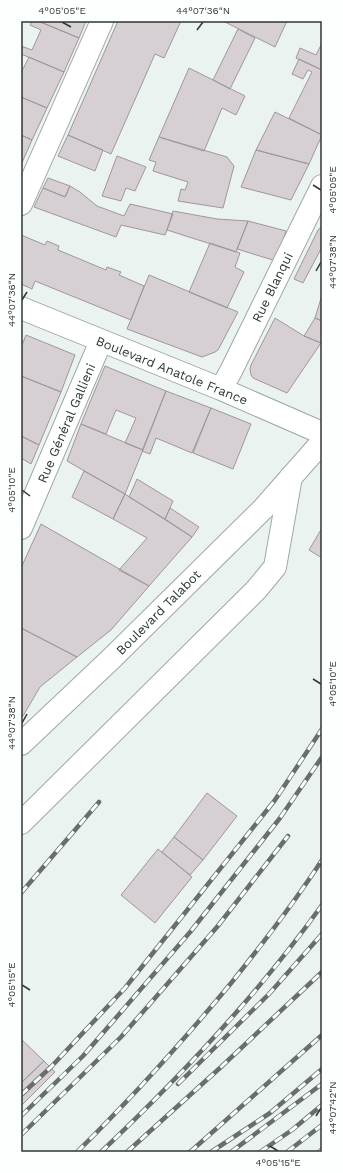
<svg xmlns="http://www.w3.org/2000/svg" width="343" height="1173" font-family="'Work Sans',sans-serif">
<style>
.building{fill:#d6cfd3;stroke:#9e979b}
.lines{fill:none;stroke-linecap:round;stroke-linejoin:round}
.minor-casing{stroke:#9fa8a4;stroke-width:24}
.major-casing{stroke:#9fa8a4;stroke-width:24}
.minor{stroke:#fff;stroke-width:22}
.major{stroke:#fff;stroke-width:22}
.rail-casing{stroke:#696e6c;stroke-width:4.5}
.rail{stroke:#fbfffd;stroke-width:3;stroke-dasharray:9;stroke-linecap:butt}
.ticks{fill:none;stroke:#333635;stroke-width:1.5}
.labels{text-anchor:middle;stroke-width:3.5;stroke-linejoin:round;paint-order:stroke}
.street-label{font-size:13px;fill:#333635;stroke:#fbfffd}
.neatline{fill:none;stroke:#333635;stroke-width:1.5}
.ticks-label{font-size:10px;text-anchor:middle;fill:#333635}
</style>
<rect width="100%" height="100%" fill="#eaf3ef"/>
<!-- building -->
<path class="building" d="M32 21H38L79 38 64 72 21 54V46L32 50 41 30 30 25Z
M38 21H86L79 38Z
M118 21H181L164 58 155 54 111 154 68 135Z
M223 21H287L275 47Z
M238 29 255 38 230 89 213 80Z
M322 43V70L296 58 300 48 316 55Z
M29 57 64 72 47 108 21 97V73Z
M299 59 322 70V135L289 118 312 72 308 70 303 79 292 74Z
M189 68 245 96 236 115 222 108 204 151 159 137Z
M21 97 47 108 32 140 21 135Z
M275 112 322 135 309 164 256 150Z
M21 135 32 140 21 165Z
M68 135 103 150 95 171 58 156Z
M159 137 227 157 234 166 223 208 178 201 181 189 185 190 188 182 153 171 156 162 149 160Z
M256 150 309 164 291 200 241 187Z
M117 156 146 167 135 191 126 188 121 201 102 196Z
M48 178 70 186 65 197 43 188Z
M70 186 80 192 97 206 124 216 130 204 173 214 165 235 121 225 116 237 34 207 43 188 65 197Z
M173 211 217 219 248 221 236 252 167 230Z
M248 221 286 231 276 261 237 249Z
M322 226V247L303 283 294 279 318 230Z
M21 235 45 245 47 241 59 246 58 250 106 270 107 267 121 272 119 275 144 286 131 320 35 281 32 289 21 284Z
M210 243 240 253 235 267 244 272 227 308 189 292Z
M149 275 238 312 218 350 215 352 202 357 127 329Z
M322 295V321L315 318Z
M275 318 304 336 321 343 287 393 253 378 251 375 250 369 251 365Z
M315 318 322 321V340L321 343 304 336Z
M26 335 75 355 61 392 21 376V348Z
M105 366 166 391 143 450 125 443 136 418 116 410 106 434 81 424Z
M21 376 61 392 39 445 21 436Z
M166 391 211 408 192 453 156 438 150 454 142 451Z
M211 408 251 424 233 469 193 453Z
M81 424 143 450 125 494 67 461Z
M21 436 39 445 31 464 21 458Z
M84 471 125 494 113 519 72 497Z
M137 479 173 501 165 519 129 497Z
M125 494 192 537 149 586 119 570 147 538 113 519Z
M170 508 199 527 192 537 165 519Z
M41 524 149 586 111 630 77 657 21 628V568Z
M322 528V558L309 550Z
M21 628 77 657 40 687 23 716 21 715Z
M207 793 237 816 203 860 174 837Z
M174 837 203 860 190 875 162 852Z
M158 849 192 877 155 923 121 895Z
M21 1039 44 1061 21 1083Z
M44 1061 55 1072 21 1106V1083Z"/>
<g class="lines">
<defs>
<path id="minor" d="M21 204 102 21
M21 308 221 389 322 433
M221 389 231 371 322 186
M21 528 101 341
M21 823 256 590 275 567 291 477"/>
<path id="major" d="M21 744 111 659 263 509 322 442"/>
</defs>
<!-- minor casing -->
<use href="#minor" class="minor-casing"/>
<!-- major casing -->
<use href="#major" class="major-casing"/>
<!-- minor -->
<use href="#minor" class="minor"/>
<!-- major -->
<use href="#major" class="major"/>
<defs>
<path id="rail" d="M21 893 99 802
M178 1084 269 994 322 934
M21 1095 51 1067 125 988 275 800 322 729
M21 1116 83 1056 191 931 280 818 322 757
M21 1135 121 1037 217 927 288 836
M77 1152C132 1098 183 1041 232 982 264 942 294 903 322 860
M101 1152C181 1076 258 995 322 905
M127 1152 221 1067 322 972
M190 1152 322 1035
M211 1152 270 1113 322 1069
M231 1152 322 1084
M260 1152 292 1130 322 1105
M287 1152 322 1125
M319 1152 322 1149"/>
</defs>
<!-- rail casing -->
<use href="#rail" class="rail-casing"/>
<!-- rail -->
<use href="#rail" class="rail"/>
</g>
<!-- ticks -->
<path class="ticks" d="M62 22 71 27M197 30 203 22M313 185 321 190M316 271 321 262M22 300 27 292M22 490 30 496M313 679 321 684M22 723 27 714M22 985 30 990M316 1116 321 1108M270 1146 278 1151"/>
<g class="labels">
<!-- street labels -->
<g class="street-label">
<text transform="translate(272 287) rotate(-64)" y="5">Rue Blanqui</text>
<text transform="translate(172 370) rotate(22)" y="5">Boulevard Anatole France</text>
<text transform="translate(66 423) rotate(-67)" y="5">Rue Général Gallieni</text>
<text transform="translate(158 612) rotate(-45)" y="5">Boulevard Talabot</text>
</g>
</g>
<!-- border -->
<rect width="343" height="1173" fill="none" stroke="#fbfffd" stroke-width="44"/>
<rect x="22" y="22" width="299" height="1129" class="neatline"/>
<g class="ticks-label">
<text x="62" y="14">4°05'05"E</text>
<text x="203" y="14">44°07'36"N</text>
<text transform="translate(332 190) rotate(-90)" y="4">4°05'05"E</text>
<text transform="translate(332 262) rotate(-90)" y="4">44°07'38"N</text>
<text transform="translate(11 300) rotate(-90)" y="4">44°07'36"N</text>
<text transform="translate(11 490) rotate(-90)" y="4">4°05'10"E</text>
<text transform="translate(332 684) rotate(-90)" y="4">4°05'10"E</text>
<text transform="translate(11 723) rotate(-90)" y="4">44°07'38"N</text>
<text transform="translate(11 985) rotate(-90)" y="4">4°05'15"E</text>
<text transform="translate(332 1108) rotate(-90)" y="4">44°07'42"N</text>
<text x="278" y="1166">4°05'15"E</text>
</g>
</svg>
